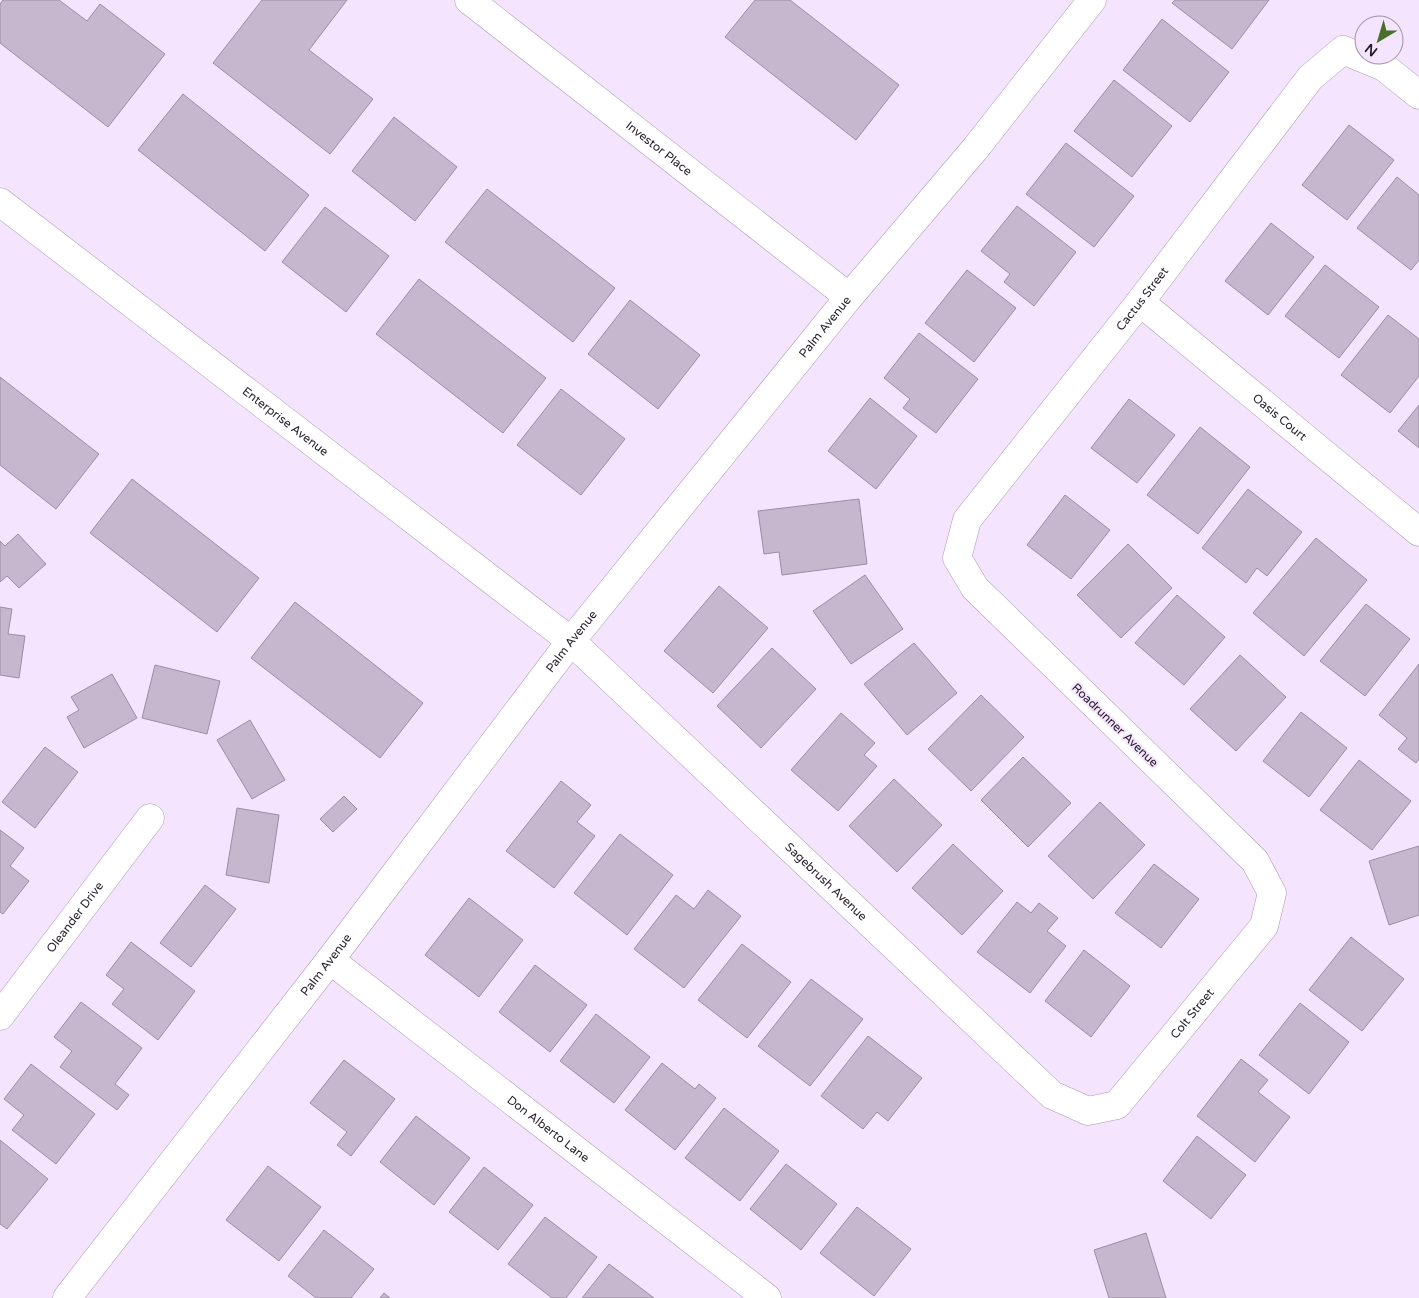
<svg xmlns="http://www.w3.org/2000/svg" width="1419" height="1298" font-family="'Varela Round',sans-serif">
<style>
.building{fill:#c6b6ce;stroke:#9c8da5}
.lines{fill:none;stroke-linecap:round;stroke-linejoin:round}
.street-casing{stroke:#ab9bb3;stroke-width:29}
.street{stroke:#fff;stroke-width:28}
.labels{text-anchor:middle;stroke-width:4;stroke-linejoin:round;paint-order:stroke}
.street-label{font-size:12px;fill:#231d26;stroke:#f4e4fd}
</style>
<rect width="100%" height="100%" fill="#f4e4fd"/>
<!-- building -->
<path class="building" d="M3 0H59L87 21 100 4 165 54 108 127 0 43V4Z
M262 0H347L309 50 373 99 330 154 213 63Z
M755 0H790L899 85 856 140 725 37Z
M1175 0H1269L1232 49 1172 3Z
M1162 19 1229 72 1190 122 1123 70Z
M1114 80 1172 126 1132 177 1074 131Z
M183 94 309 195 265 251 138 150Z
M394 117 457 167 415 221 352 171Z
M1349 125 1394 160 1347 220 1302 185Z
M1066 143 1134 196 1094 247 1026 194Z
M1397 177 1419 195V260L1411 270 1357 228Z
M487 189 615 288 573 342 445 242Z
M1017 206 1076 252 1034 306 1004 282 1010 274 981 251Z
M325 207 389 256 346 312 282 262Z
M1271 223 1314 257 1268 315 1225 281Z
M1325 265 1379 307 1339 358 1285 316Z
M967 270 1016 308 974 362 925 323Z
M419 279 546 378 503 433 376 334Z
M630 300 700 355 658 409 588 354Z
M1388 315 1419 339V376L1390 413 1341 375Z
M919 333 978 379 936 433 903 408 910 399 884 378Z
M0 377 99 454 56 509 0 465Z
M561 389 625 439 581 495 517 445Z
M870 398 917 436 876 489 828 451Z
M1129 399 1175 435 1137 483 1091 448Z
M1419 405V448L1398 431Z
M1200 427 1250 467 1198 534 1147 495Z
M132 479 259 578 217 632 90 533Z
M1248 489 1302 532 1267 576 1257 568 1246 583 1202 548Z
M1065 495 1110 530 1071 579 1027 545Z
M859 499 867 564 782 575 779 552 764 554 758 511Z
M18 534 46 564 19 588 7 576 0 582V541L5 546Z
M1316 538 1367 580 1304 656 1253 613Z
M1128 544 1172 588 1121 638 1077 595Z
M865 575 903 629 851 664 813 611Z
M719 586 768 628 713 693 664 651Z
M1177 595 1225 637 1184 685 1135 643Z
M295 602 423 703 380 758 251 658Z
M1366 604 1410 639 1365 696 1320 661Z
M0 607 12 609 8 634 25 636 19 678 0 675Z
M914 643 957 693 907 735 864 684Z
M772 648 816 689 761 748 717 706Z
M1240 655 1286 697 1236 751 1190 709Z
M1419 664V759L1416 763 1398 749 1407 738 1379 715Z
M155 665 220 681 207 734 142 718Z
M112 674 137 718 84 748 67 717 79 710 71 697Z
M981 695 1024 737 971 791 928 749Z
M1301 712 1347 748 1309 797 1263 761Z
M841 713 875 743 864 755 877 766 838 811 791 770Z
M250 720 285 780 252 799 217 740Z
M45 747 78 772 35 828 2 802Z
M1023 757 1071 803 1028 847 981 800Z
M1359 760 1411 801 1372 850 1320 810Z
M894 779 942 825 897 872 849 826Z
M561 781 591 805 577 822 595 836 554 888 506 851Z
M344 796 357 809 333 832 320 819Z
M1100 802 1145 845 1093 899 1048 856Z
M237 808 279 815 269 883 226 875Z
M0 830 24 848 10 866 29 881 3 914 0 912Z
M620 834 673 875 627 935 574 893Z
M953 844 1003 891 962 935 912 888Z
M1419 846V915L1389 925 1369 861Z
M1154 864 1199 899 1161 948 1115 913Z
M205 885 236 909 191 967 160 943Z
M708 890 741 916 684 988 634 949 676 895 694 909Z
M469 898 523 940 479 997 425 955Z
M1017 902 1031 913 1039 903 1058 918 1047 931 1066 946 1030 993 977 952Z
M1351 937 1404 979 1362 1031 1309 990Z
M131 942 195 991 158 1040 112 1004 124 989 106 975Z
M742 944 791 982 747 1038 698 1000Z
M1084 950 1130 986 1091 1037 1045 1001Z
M535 965 587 1005 550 1052 499 1012Z
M811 979 863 1019 810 1086 758 1046Z
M81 1002 142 1048 115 1084 129 1095 117 1110 60 1067 72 1051 54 1037Z
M1300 1003 1349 1042 1309 1094 1259 1055Z
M596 1014 650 1057 614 1103 560 1061Z
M868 1036 922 1078 888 1121 877 1112 863 1129 821 1096Z
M1241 1059 1268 1080 1258 1092 1290 1117 1255 1162 1197 1116Z
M344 1060 395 1099 351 1156 337 1145 347 1132 310 1103Z
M662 1063 695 1089 699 1084 716 1098 675 1150 625 1110Z
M31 1064 95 1114 56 1164 12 1130 24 1115 4 1099Z
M724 1108 779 1151 740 1201 685 1158Z
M416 1116 470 1158 434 1205 380 1162Z
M1197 1136 1246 1175 1211 1219 1163 1181Z
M0 1140 48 1179 7 1229 0 1224Z
M786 1164 837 1204 801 1250 750 1209Z
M268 1166 321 1207 279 1261 226 1220Z
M484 1167 533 1205 498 1250 449 1212Z
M857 1207 911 1249 874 1296 820 1253Z
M545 1217 597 1257 566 1298H552L508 1264Z
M324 1230 374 1269 351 1298H316L288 1276Z
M1146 1233 1166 1298H1109L1094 1250Z
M609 1264 654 1298H582Z
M384 1293 390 1298H380Z"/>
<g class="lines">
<defs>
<g id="street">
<path id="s1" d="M469 0 849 297"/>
<path id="s2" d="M0 202 571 641 1052 1095 1088 1111 1117 1105 1264 926 1272 893 1255 861 975 588 957 558 967 520 1140 302 1310 78 1343 50 1384 67 1419 95"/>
<path id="s3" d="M1140 302 1419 532"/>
<path id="s4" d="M330 960 767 1298"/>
<path id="s5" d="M0 1016 150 818"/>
<path id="s6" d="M67 1298 330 960 571 641 849 297 975 149 1092 0"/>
</g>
</defs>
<!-- street casing -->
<use href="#street" class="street-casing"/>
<!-- street -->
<use href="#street" class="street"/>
</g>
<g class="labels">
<!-- street labels -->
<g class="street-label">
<text dy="4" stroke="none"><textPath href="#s1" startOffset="241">Investor Place</textPath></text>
<text dy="4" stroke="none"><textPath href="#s2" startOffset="2500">Cactus Street</textPath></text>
<text dy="4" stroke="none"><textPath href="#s6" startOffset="1232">Palm Avenue</textPath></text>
<text dy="4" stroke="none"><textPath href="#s3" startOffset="181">Oasis Court</textPath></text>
<text dy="4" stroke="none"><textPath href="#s2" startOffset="360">Enterprise Avenue</textPath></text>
<text dy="4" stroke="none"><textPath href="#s6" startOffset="828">Palm Avenue</textPath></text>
<text transform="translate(1115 725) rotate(44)" y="4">Roadrunner Avenue</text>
<text dy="4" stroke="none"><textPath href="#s2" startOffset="1071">Sagebrush Avenue</textPath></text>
<text dy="4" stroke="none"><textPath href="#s5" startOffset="124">Oleander Drive</textPath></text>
<text dy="4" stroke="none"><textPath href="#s6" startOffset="422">Palm Avenue</textPath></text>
<text dy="4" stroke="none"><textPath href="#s2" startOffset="1569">Colt Street</textPath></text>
<text dy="4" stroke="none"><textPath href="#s4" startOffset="276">Don Alberto Lane</textPath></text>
</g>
</g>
<!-- north arrow -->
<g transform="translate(1379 40) rotate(218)"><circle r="24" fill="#f4e4fd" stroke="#a094a7"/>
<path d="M0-4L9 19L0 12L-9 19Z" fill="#48702a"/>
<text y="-8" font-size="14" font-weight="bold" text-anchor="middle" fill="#231d26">N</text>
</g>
</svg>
